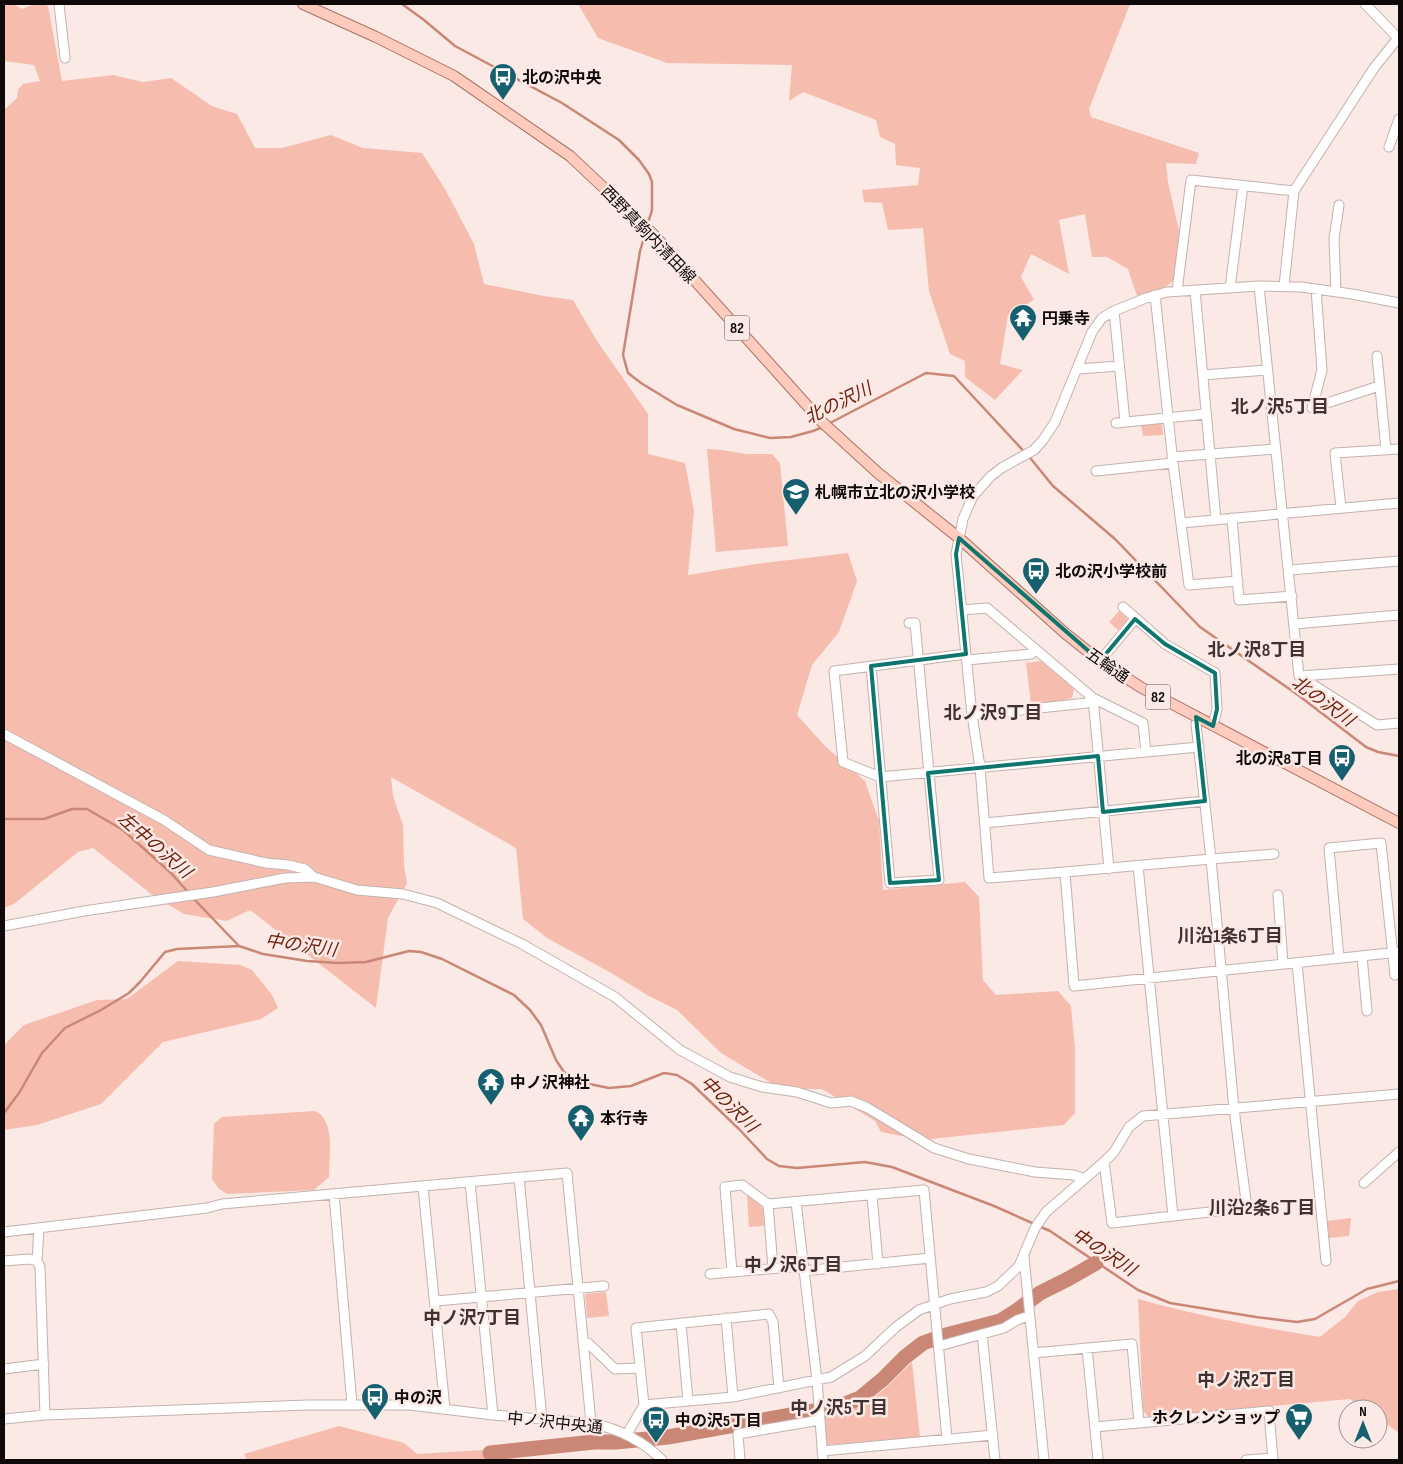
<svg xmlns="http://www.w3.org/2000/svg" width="1403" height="1464" font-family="'Sofia Sans Condensed','Noto Sans JP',sans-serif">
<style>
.green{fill:#f6bdae}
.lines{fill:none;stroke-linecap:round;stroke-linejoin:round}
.stream{stroke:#cb8776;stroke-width:2.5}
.river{stroke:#cb8776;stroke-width:15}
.minor-casing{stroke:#c2b2ae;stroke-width:11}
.major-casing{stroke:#aa7163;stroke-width:12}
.minor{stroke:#fff;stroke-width:9}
.major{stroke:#fecbbe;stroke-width:10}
.marked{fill:none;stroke:#0f766e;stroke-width:4;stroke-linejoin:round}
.labels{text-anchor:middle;stroke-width:5;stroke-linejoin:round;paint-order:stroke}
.shield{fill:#fae9e5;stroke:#564d4b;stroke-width:1}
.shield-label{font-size:15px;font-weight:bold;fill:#0f0a09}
.poi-label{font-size:16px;font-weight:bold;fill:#0f0a09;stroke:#fae9e5;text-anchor:start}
.street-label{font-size:16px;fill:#0f0a09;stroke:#fae9e5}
.water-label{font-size:18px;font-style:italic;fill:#71200c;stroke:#fae9e5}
.neighbourhood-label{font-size:18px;font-weight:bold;fill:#3f322f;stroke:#fae9e5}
</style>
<rect width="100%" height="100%" fill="#fae9e5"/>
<!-- green -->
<path class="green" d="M4 4H13L22 9C32 5 39 2 48 6L62 81 113 75 143 82 171 78 212 106 237 114 255 148H282L331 135 363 148 422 153 445 189 474 244 484 284 544 296 573 300 597 341 648 414V454L685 463 694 511 688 575 756 564 848 553 857 581 839 632 812 665 797 715 825 746 865 781 879 821 883 890 965 882 979 897 983 980 996 995 1058 991 1071 1006 1075 1049V1113L1064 1125 922 1140 881 1132 875 1121 822 1089H781L721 1053 677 1010 647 995 613 974 547 938 523 919 516 848 391 777 393 796 403 825 404 866 407 883 388 918 376 1008 250 910 227 921 184 914 155 897 93 848 78 852 14 904 4 908V110L17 98 18 90 23 84 40 81 34 65 4 61Z
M578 4H1130L1089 109 1091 117 1199 153 1196 164 1166 163 1168 182 1179 231 1176 279 1165 287 1137 296 1128 269 1107 257H1092L1085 214 1059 220 1069 274 1031 254 1021 277 1034 300 1008 315 1000 364 1023 370 995 400 965 377V361L950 354 929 291 923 228 888 230 882 203 864 202 862 190 918 185 920 168 896 165 895 144 880 137 876 120 803 92 789 101 792 65 667 63 598 38Z
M1159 423 1162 425 1163 435 1143 436 1141 425Z
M707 449 722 450 747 454H772L780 463 788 546 716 552Z
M1119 611 1127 618V622L1118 630 1109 622Z
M1041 661 1074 689 1072 698 1062 701 1031 704 1026 663Z
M178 961 240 965 252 970 272 995 278 1008 261 1019 163 1042 101 1104 37 1125 4 1130V1045L24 1025 97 1000 127 999Z
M314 1111C336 1118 329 1158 329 1177L314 1190 227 1194 218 1188 212 1179 214 1124 222 1117Z
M747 1195 763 1208 764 1226 749 1227Z
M1351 1218 1349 1236 1329 1238 1327 1221Z
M1399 1289V1433L1378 1418V1409H1365L1350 1399 1149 1417 1143 1411 1138 1299C1198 1316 1259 1327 1320 1337L1345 1317 1358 1301 1378 1292Z
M606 1292 609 1316 587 1318 585 1294Z
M912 1362 920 1437 826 1445 824 1416C837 1413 850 1411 862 1405 879 1397 898 1375 912 1362Z
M339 1426 404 1443 417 1454 512 1448 513 1460H247L244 1454Z"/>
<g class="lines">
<!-- stream -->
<path class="stream" d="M402 4 424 20 455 46 562 103 619 140 639 160 649 174 652 182V210L647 226
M646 231 640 251 623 355 628 373 641 383 677 405 734 429 770 438 791 437 813 431 823 427
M828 424 926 373 954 376 1031 459 1053 486 1115 539 1200 627 1298 695 1366 747 1378 752 1399 756
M4 819H44L72 809H87L123 830 171 873 188 892
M193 898 239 946
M4 1113 19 1093 42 1053 65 1028 101 1010 129 993 140 982 165 952 177 949 239 946 263 954 307 961 339 963 366 962 409 951 421 952 442 959 514 995 530 1010 541 1025 556 1060 564 1072 584 1083 609 1088 631 1086 664 1073 677 1075 692 1084 739 1129 767 1159 779 1166 797 1168 865 1162 892 1167 994 1206 1050 1231 1138 1290 1170 1303 1256 1317 1297 1322 1315 1319 1367 1289 1399 1281"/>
<!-- river -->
<path class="river" d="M490 1453 594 1442H616L668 1437 825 1409 848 1403 860 1398 883 1379 905 1357 923 1343 946 1335 1000 1321 1016 1311 1040 1293 1068 1279 1096 1263"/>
<defs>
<path id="minor" d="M59 4 65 58
M1365 4 1399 39
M1389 147 1399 119
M1259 286 1299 676 1377 725 1399 723
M1284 286 1294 191 1374 68 1398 38
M1230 288 1243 186
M1316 289 1322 370 1312 408 1379 386
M1195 290 1216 520
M1177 291 1191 180 1294 191
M1336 291 1334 239 1339 205
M1155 295 1173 463 1189 585 1238 581
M1114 311 1125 422
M1377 356 1386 450
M1078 369 1119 366
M1203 375 1267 370
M1116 423 1206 414
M1172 457 1275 449
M1096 471 1173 463
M1341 508 1335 453 1399 449
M1232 518 1239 600 1292 596
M1181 523 1399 503
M1290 570 1399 561
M1123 607 1165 644 1215 673 1217 709 1213 726
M962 610 987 608 1093 698 1143 723 1146 752
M1294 624 1399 615
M966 654 834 671 843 762 880 777 1199 747
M967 660 1031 654 1035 650
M1100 661 1135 619
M871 666 890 883 939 880 915 623H909
M1300 676 1399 669
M1093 698 1109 869
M972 715 1087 703 1093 698
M1199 719 1196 724 1211 859 1065 872 989 878 980 767 972 715 956 554 963 519 973 496 991 476 1003 467 1034 450 1043 440 1055 422 1092 332 1102 318 1114 311 1146 298 1167 292 1259 286 1301 287 1352 294 1399 303
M4 734 164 820 209 850 266 863 288 865 305 869 314 877
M985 823 1205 801
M1138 866 1173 1216 1247 1208 1234 1109 1211 859 1274 854
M1065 872 1074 986 1399 952
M1278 895 1283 964
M4 926 84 911 213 892 285 878 314 877 357 890 403 894 437 903 522 944 615 997 680 1050 730 1077 762 1087 797 1092 831 1103 851 1101 868 1108 934 1148 969 1159 1035 1172 1074 1175 1084 1179
M1362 956 1367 1011
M1339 958 1329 848 1381 843 1395 975
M1297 963 1326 1261
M1104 1162 1112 1223 1173 1216
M519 1177 542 1419
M470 1182 493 1415
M1364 1183 1399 1152
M423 1187 445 1409
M334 1194 352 1405
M872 1195 878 1264
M796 1202 817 1380 823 1460
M768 1204 924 1190 947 1439
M4 1232 207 1208 222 1204 567 1173 591 1423
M1024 1257 1044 1460
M4 1261 29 1259 37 1261 40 1267 45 1415 308 1405H410L493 1415 591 1423C619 1429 642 1440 662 1460
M37 1261 39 1228
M803 1271 930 1258
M732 1272 725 1187 742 1185 768 1204 773 1268
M710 1274 802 1266
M436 1301 604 1286
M726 1318 733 1397
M681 1323 688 1401
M982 1334 995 1460
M583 1343H588L615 1369 639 1368
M939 1346 1004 1328 1017 1320 1029 1316
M1087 1348 1098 1460
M1033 1353 1132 1344 1139 1423
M4 1369 44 1364
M644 1405 636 1328 769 1314 773 1322 779 1388
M4 1419 45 1415
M1095 1427 1269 1411 1273 1460
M627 1434 644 1405 733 1397 831 1377 865 1356 896 1327 919 1310 950 1299 986 1292 998 1286 1019 1266 1035 1228 1046 1212 1104 1162 1114 1152 1129 1127 1143 1116 1399 1094
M822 1451 993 1435
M740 1460 738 1434 820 1420
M1246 1460 1273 1458"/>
<path id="major" d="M303 4 376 37 454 76 570 156 654 235 821 421 878 473 959 538 1066 634 1100 661 1142 688 1399 823"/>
</defs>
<!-- minor casing -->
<use href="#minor" class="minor-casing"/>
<!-- major casing -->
<use href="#major" class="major-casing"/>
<!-- minor -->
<use href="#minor" class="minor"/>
<!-- major -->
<use href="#major" class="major"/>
</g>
<!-- marked area -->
<path class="marked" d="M959 538 1100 661 1135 619 1165 644 1215 673 1217 709 1213 726 1196 717 1205 801 1103 812 1098 756 928 773 939 880 890 883 871 666 966 654 956 554Z"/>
<!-- icons -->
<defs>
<symbol id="bus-pin" viewBox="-11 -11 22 30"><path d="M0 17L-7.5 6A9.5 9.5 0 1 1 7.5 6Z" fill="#165f6e" stroke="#fae9e5"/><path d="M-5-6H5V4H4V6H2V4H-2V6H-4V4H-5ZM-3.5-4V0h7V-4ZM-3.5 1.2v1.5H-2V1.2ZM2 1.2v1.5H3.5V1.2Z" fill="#fff"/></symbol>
<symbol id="temple-pin" viewBox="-11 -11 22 30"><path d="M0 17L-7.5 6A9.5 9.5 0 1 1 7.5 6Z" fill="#165f6e" stroke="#fae9e5"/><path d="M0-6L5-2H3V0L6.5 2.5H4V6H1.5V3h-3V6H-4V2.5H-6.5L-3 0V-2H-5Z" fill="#fff"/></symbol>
<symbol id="school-pin" viewBox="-11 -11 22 30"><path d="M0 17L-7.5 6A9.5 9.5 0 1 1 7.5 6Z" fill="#165f6e" stroke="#fae9e5"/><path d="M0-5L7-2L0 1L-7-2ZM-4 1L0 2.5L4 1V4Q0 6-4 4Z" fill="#fff"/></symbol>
<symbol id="supermarket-pin" viewBox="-11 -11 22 30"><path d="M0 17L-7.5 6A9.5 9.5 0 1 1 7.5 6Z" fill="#165f6e" stroke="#fae9e5"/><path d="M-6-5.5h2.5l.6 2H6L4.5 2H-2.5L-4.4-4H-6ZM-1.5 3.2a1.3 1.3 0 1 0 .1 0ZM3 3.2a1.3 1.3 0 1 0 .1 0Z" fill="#fff"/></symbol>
</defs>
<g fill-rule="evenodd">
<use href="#bus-pin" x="487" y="61" width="32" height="43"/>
<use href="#temple-pin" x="1007" y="302" width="32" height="43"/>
<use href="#school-pin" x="780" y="476" width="32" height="43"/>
<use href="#bus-pin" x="1020" y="555" width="32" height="43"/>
<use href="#bus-pin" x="1326" y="742" width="32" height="43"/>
<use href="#temple-pin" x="475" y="1066" width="32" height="43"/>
<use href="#temple-pin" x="565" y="1102" width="32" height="43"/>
<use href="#bus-pin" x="359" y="1381" width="32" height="43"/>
<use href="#supermarket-pin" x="1283" y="1401" width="32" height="43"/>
<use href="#bus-pin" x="640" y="1404" width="32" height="43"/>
</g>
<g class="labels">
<!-- shield labels -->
<g class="shield">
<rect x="724.5" y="315.5" width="25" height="25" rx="4"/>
<rect x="1145.5" y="684.5" width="25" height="25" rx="4"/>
</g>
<g class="shield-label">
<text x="737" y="333">82</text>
<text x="1158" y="702">82</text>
</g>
<!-- poi labels -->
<g class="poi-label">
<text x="522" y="83">北の沢中央</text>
<text x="1042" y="324">円乗寺</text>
<text x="815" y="498">札幌市立北の沢小学校</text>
<text x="1055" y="577">北の沢小学校前</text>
<text x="1323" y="764" text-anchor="end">北の沢8丁目</text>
<text x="510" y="1088">中ノ沢神社</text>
<text x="600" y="1124">本行寺</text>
<text x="394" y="1403">中の沢</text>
<text x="1280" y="1423" text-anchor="end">ホクレンショップ</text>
<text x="675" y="1426">中の沢5丁目</text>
</g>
<!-- street labels -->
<g class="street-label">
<text transform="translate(649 234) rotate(46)" y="6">西野真駒内清田線</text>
<text transform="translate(1108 665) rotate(35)" y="6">五輪通</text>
<text transform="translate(555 1422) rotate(6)" y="6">中ノ沢中央通</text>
</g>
<!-- water labels -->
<g class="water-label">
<text transform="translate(838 403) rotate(-26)" y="6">北の沢川</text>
<text transform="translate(1323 701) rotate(36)" y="6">北の沢川</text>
<text transform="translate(155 845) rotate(41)" y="6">左中の沢川</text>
<text transform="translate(301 945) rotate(8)" y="6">中の沢川</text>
<text transform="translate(729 1104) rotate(44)" y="6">中の沢川</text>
<text transform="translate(1104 1252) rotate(33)" y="6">中の沢川</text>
</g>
<!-- neighbourhood labels -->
<g class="neighbourhood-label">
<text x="1280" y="413">北ノ沢5丁目</text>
<text x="1257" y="656">北ノ沢8丁目</text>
<text x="993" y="719">北ノ沢9丁目</text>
<text x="1230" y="942">川沿1条6丁目</text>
<text x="1262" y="1214">川沿2条6丁目</text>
<text x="793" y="1271">中ノ沢6丁目</text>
<text x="472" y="1324">中ノ沢7丁目</text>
<text x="1246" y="1386">中ノ沢2丁目</text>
<text x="839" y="1414">中ノ沢5丁目</text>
</g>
</g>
<!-- border -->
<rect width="1403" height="1464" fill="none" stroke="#0f0a09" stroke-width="10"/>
<!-- north arrow -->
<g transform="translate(1363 1424)"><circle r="24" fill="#fae9e5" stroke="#9c908d"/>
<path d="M0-4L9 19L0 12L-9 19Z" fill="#165f6e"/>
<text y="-8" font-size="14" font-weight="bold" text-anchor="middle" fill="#0f0a09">N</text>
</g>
</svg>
